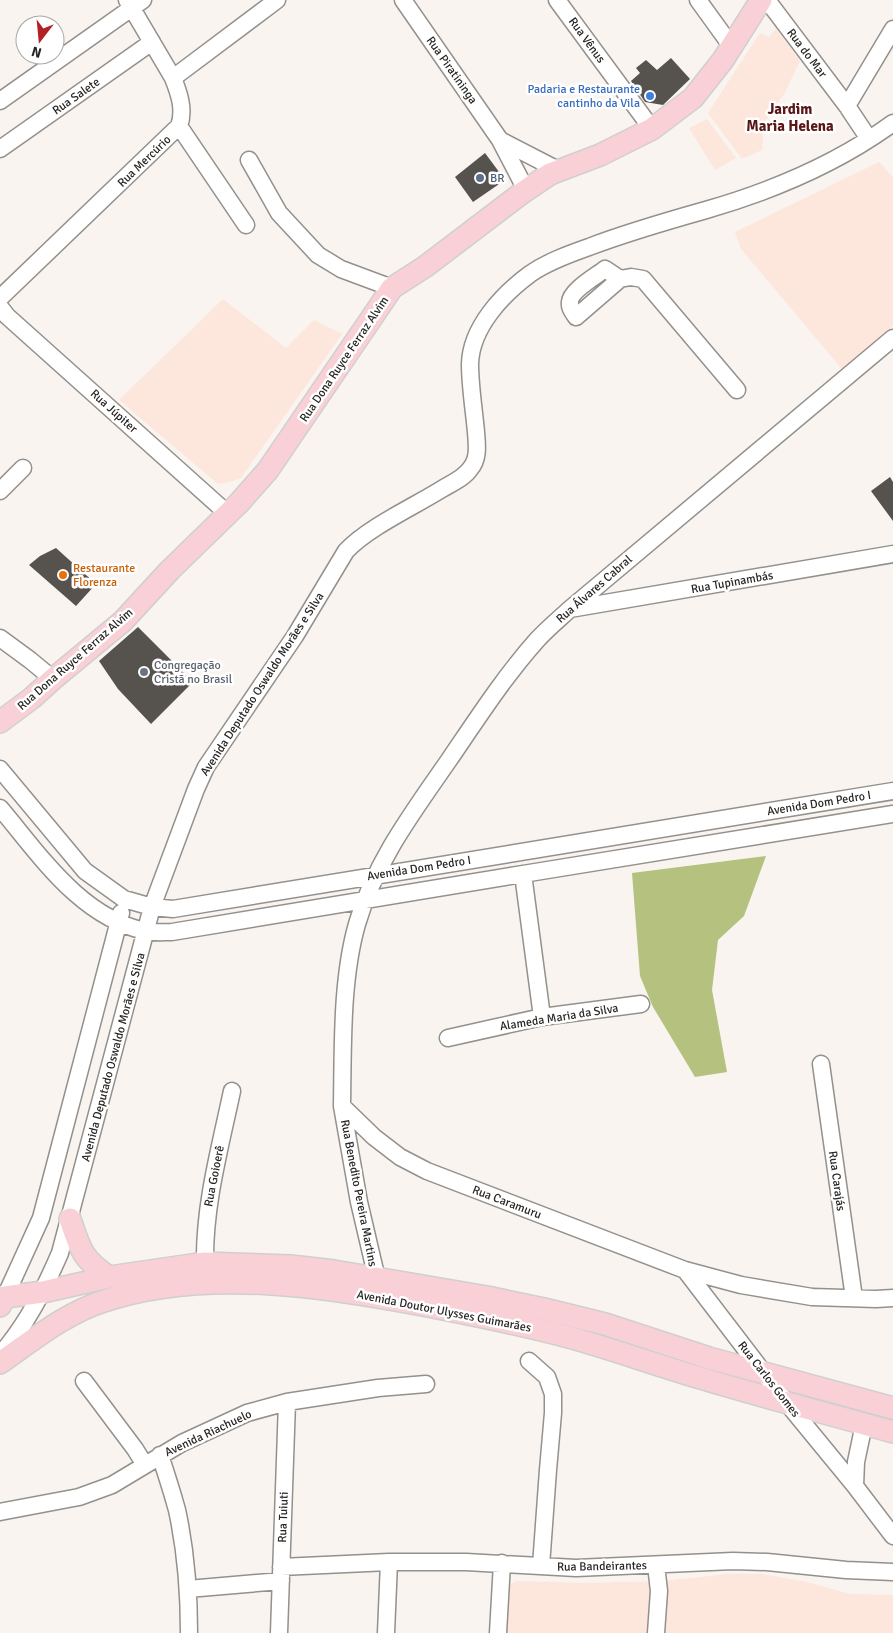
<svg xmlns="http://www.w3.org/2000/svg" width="893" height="1633" font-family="Signika,sans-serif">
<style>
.industrial{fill:#fde6db}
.forest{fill:#b5c17e}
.building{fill:#56524e}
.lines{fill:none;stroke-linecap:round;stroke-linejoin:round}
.minor-casing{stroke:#94908b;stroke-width:19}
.major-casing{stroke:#d0cfcf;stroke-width:24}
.minor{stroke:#fff;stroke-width:16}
.major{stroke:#f8d0d6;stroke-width:21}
.shop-dot{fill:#3f7fe0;stroke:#fff;stroke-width:2}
.service-dot{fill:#5c6f8a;stroke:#fff;stroke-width:2}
.food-dot{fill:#e8710a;stroke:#fff;stroke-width:2}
.worship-dot{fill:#6b7280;stroke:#fff;stroke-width:2}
.labels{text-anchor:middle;stroke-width:5;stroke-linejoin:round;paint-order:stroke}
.street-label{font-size:12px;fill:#282624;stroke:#fff}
.shop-label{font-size:12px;fill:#366cbe;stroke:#fff;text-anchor:end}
.service-label{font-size:12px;fill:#4e5e75;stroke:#fff;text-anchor:start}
.food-label{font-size:12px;fill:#c56008;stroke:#fff;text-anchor:start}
.worship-label{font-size:12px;fill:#5b616d;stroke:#fff;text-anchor:start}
.quarter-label{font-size:15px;font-weight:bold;fill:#5b1616;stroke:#fff}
</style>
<rect width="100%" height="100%" fill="#f9f4ef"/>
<!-- industrial -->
<path class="industrial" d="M776 29 800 61 784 94 764 123 762 150 742 159 708 113 760 33 769 37Z
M707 119 736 158 715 170 689 128Z
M879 162 893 177V326L842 369 741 249 735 232Z
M223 299 286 348 314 320 342 334 241 478 230 482 218 484 119 400Z
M727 1574H762L807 1582 850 1594 893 1595V1633H504L505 1592 509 1585 517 1581 582 1583 663 1581Z"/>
<!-- forest -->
<path class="forest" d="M766 856 744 916 718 940 712 990 727 1072 695 1077 653 1007 640 976 632 873Z"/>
<!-- building -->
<path class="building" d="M671 58 690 79 663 105 645 102 631 81 640 73 636 68 646 60 657 70Z
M485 153 505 180 473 202 455 177Z
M890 477 893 482V521L871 491Z
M56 548 96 584 76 606 29 565 40 556Z
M138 627 193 682 151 724 118 689 99 661Z"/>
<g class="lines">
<defs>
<path id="minor" d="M127 0 173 78
M403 0 500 140 526 190
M557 0 652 129
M698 0 732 47
M767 0 847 106 869 139
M0 101 143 0
M847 106 893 29
M179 126 246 225
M500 140 560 171
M0 149 152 42
M249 160 279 213 318 255 341 269 392 288
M620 279 605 269C596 276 570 291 570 302 569 308 573 312 576 317L620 279 631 277 643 279 737 390
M0 298 179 126C185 110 179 93 173 78L277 0
M0 307 7 316 228 514
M893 338 570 609C559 619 547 629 537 640 504 677 477 719 449 760 413 812 375 862 357 924 341 980 343 1048 342 1106L374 1137 400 1157 427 1171 685 1270 741 1285 812 1297 876 1299 893 1298
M0 491 23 468
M570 609 893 554
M0 638 30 660 53 679
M0 769 85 871 124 899 152 907 173 909 893 791
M0 808C40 855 80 917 145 931 153 933 163 932 172 932L523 874 893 814
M523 874 542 1017
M448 1038 542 1017 641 1004
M821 1064 854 1298
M342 1106 359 1202 377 1279
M205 1263C204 1205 220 1148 232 1091
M685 1270 786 1402 855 1486 893 1536
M5 1297 41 1218 121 913
M0 1355C27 1324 44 1290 60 1253L152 907 196 789 206 767 295 636 346 551C369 527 413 507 442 489 452 483 464 478 470 469 479 459 477 445 476 432 474 410 470 386 470 364 471 327 503 294 530 274 547 262 569 254 589 247 628 232 667 221 706 210 772 191 838 163 893 123
M529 1361 547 1377 553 1394V1413L548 1470 541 1566
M84 1381 135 1449 145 1465
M160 1455C166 1473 172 1492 177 1510 186 1551 189 1592 189 1633
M855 1486 856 1462 864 1424
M0 1512 79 1497 112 1485 182 1443 247 1413 287 1402 378 1388 426 1384
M281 1567 389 1562H466L576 1568 733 1561 767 1562 846 1570 893 1572
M188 1589 281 1581
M279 1633 287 1402
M386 1633 389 1562
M498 1633 502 1563
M656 1633 659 1591 656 1565"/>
<path id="major" d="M0 722 32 698 53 679 123 621 170 570 239 503 268 470 392 288 426 266 522 193 550 174 600 155 652 129 693 98 723 60 761 0
M70 1219C80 1249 82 1259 109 1277
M0 1306 5 1297 43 1292 109 1277 205 1263 291 1266 334 1271 487 1297 544 1309 605 1324 709 1358 893 1408
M0 1363C33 1340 66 1313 104 1301 206 1267 330 1287 433 1307 482 1317 531 1326 579 1340 621 1352 662 1367 704 1379 766 1398 830 1414 893 1432"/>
</defs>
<!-- minor casing -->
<use href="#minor" class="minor-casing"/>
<!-- major casing -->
<use href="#major" class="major-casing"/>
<!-- minor -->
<use href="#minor" class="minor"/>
<!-- major -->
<use href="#major" class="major"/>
</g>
<!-- markers -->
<circle class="shop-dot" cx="650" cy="96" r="5"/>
<circle class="service-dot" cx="480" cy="178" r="5"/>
<circle class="food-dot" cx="63" cy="575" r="5"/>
<circle class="worship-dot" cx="144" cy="672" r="5"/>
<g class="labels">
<!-- street labels -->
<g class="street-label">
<text transform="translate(587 40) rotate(54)" y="4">Rua Vênus</text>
<text transform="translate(807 53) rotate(53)" y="4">Rua do Mar</text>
<text transform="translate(452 70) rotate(55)" y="4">Rua Piratininga</text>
<text transform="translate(76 96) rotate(-35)" y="4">Rua Salete</text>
<text transform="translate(144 161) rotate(-44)" y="4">Rua Mercúrio</text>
<text transform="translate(344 359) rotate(-56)" y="4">Rua Dona Ruyce Ferraz Alvim</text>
<text transform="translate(114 411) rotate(42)" y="4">Rua Júpiter</text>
<text transform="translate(732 582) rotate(-10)" y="4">Rua Tupinambás</text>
<text transform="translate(594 589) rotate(-41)" y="4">Rua Álvares Cabral</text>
<text transform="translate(75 659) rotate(-41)" y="4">Rua Dona Ruyce Ferraz Alvim</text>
<text transform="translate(262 684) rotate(-57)" y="4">Avenida Deputado Oswaldo Morães e Silva</text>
<text transform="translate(819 803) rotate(-9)" y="4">Avenida Dom Pedro I</text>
<text transform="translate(419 868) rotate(-9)" y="4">Avenida Dom Pedro I</text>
<text transform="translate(559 1017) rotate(-9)" y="4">Alameda Maria da Silva</text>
<text transform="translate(113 1057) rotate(-75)" y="4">Avenida Deputado Oswaldo Morães e Silva</text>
<text transform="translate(214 1176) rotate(-79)" y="4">Rua Goioerê</text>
<text transform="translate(837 1181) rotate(82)" y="4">Rua Carajás</text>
<text transform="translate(359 1193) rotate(79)" y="4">Rua Benedito Pereira Martins</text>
<text transform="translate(507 1202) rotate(21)" y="4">Rua Caramuru</text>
<text transform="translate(444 1311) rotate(11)" y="4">Avenida Doutor Ulysses Guimarães</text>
<text transform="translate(769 1379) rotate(52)" y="4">Rua Carlos Gomes</text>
<text transform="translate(208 1433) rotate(-25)" y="4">Avenida Riachuelo</text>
<text transform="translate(283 1517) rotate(-88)" y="4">Rua Tuiuti</text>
<text transform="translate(602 1566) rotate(-1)" y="4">Rua Bandeirantes</text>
</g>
<!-- shop labels -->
<g class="shop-label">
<text x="640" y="93">Padaria e Restaurante<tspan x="640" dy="14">cantinho da Vila</tspan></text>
</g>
<!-- service labels -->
<g class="service-label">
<text x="490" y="182">BR</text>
</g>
<!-- food labels -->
<g class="food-label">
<text x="73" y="572">Restaurante<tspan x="73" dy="14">Florenza</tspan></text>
</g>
<!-- worship labels -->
<g class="worship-label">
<text x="154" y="669">Congregação<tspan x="154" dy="14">Cristã no Brasil</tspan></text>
</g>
<!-- quarter labels -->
<g class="quarter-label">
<text x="790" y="114">Jardim<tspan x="790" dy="17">Maria Helena</tspan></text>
</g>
</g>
<!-- north arrow -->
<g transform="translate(40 40) rotate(196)"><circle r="24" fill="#ffffff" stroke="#a9a8a7"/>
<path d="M0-4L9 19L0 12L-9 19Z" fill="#b22126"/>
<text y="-8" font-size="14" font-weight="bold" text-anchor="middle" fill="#282624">N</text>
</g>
</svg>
